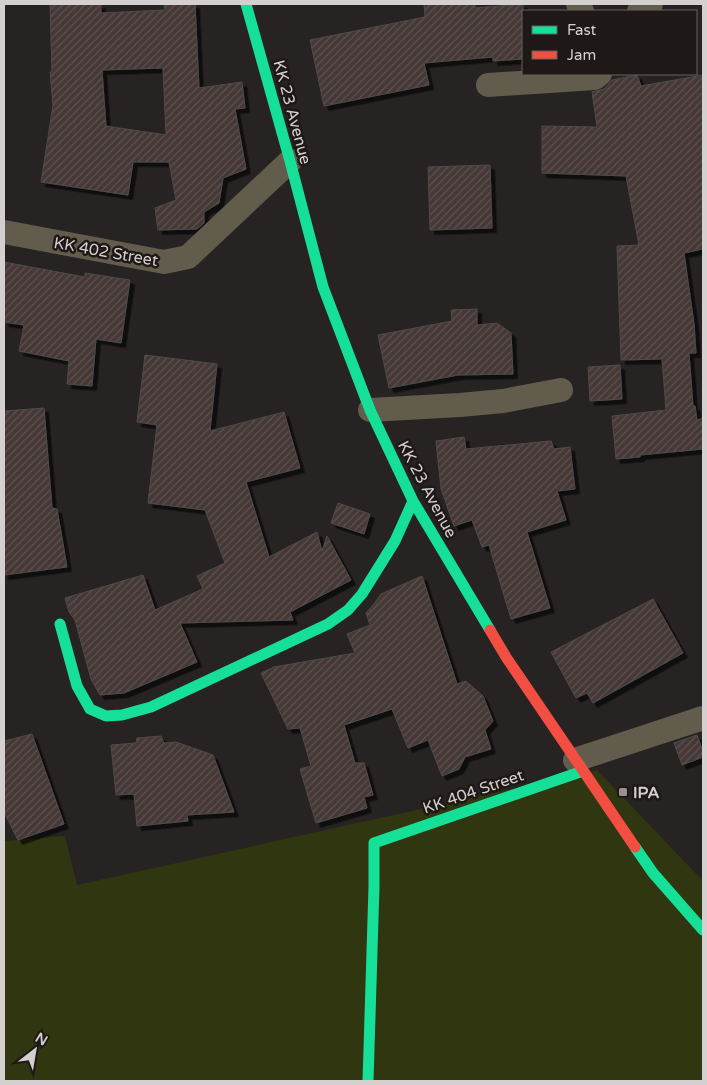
<svg xmlns="http://www.w3.org/2000/svg" width="707" height="1085" font-family="'Varela Round',sans-serif">
<style>
.green{fill:#30360f}
.building{fill:url(#building-hatch);stroke:#4e4b4b;fill-rule:evenodd;filter:url(#shadow)}
.lines{fill:none;stroke-linecap:round;stroke-linejoin:round}
.street{stroke:#625c4d;stroke-width:24}
.fast{stroke:#16e098;stroke-width:11}
.jam{stroke:#f24e42;stroke-width:11}
.poi-dot{fill:#979392;stroke:#1e1917;stroke-width:2}
.labels{text-anchor:middle;stroke-width:5;stroke-linejoin:round;paint-order:stroke}
.street-label{font-size:16px;fill:#d4d0cf;stroke:#1e1917}
.poi-label{font-size:16px;font-weight:bold;fill:#d4d0cf;stroke:#1e1917;text-anchor:start}
</style>
<defs>
<pattern id="building-hatch" width="6" height="6" patternUnits="userSpaceOnUse" patternTransform="scale(1.25)"><rect width="6" height="6" fill="#443735"/><path d="M-1 1l2-2M0 6l6-6M5 7l2-2" fill="none" stroke="#5e5351"/></pattern>
<filter id="shadow"><feDropShadow dx="4.5" dy="4.5" stdDeviation="0" flood-color="#0009"/></filter>
</defs>
<rect width="100%" height="100%" fill="#262322"/>
<!-- green -->
<path class="green" d="M597 770 703 881V1081H4V841L65 836 77 885Z"/>
<!-- building -->
<path class="building" d="M50 4H101V13L165 10 164 4H195L199 88 242 82 245 108 235 109 246 169 223 178 219 203 204 212V223L197 229 158 230 155 208 176 200 169 162H133L128 195 41 182 53 105 50 72H52ZM163 68 166 135 106 126 102 70Z
M424 4H475V8L523 4V59L493 61V57L424 63 429 85 324 106 310 40 425 17Z
M637 75 641 86 703 75V249L684 253 694 324 696 353H689L693 406H695L697 420 703 418V449L640 455V457L616 459 612 416 666 410 662 359 621 360 617 246 639 245 626 176 542 173V126L597 127 592 92 604 89 612 80Z
M490 165 492 228 430 230 428 167Z
M4 262 85 277V273L130 280 121 343 96 339 92 386 67 384 69 361 19 351 24 325 4 322Z
M477 309V325L497 323 511 333 513 374 458 375 389 388 378 335 452 321 451 310Z
M145 355 217 364 210 431 284 412 300 468 246 482 269 557 317 532 322 551 327 536 351 580 290 612 293 620 180 623 197 662 124 693 100 695 91 679 75 620 69 612 65 598 143 575 155 610 203 589 197 576 225 563 205 510 148 503 157 425 137 422Z
M620 365 622 399 590 401 588 367Z
M44 408 52 508 57 509 67 567 4 575V411Z
M464 437 466 449 551 441 554 449 570 447 575 489 557 491 566 520 527 532 550 608 511 619 489 545 482 547 472 520 454 526 441 489 436 441Z
M338 503 370 514 364 534 331 523Z
M422 576 457 684 466 681 483 696 493 721 485 730 491 749 465 757 459 769 442 776 428 740 408 748 392 709 344 725 355 763H364L373 795 364 797 367 808 316 823 300 769 311 766 300 728 288 729 261 673 274 667 355 653 347 634 370 625 366 613 374 604 381 594Z
M653 599 683 653 593 703 587 693 576 698 551 652Z
M32 734 64 824 18 840 4 812V741Z
M697 735 703 752V757L682 765 674 743Z
M161 736 164 743 176 742 213 755 234 812 187 815 188 821 137 826 134 794 116 795 111 745 136 743 137 738Z"/>
<g class="lines">
<!-- street -->
<path class="street" d="M578 4 582 11
M639 11 651 4
M488 85 595 78 600 74
M4 232 164 262 188 257 290 161
M370 410 460 405 503 401 561 390
M575 760 703 718"/>
<!-- fast -->
<path class="fast" d="M246 4 290 161 323 287 370 410 413 501 490 630
M60 624 77 686 90 709 106 716 122 715 151 707 328 624 348 610 362 594 395 541 413 501
M635 847 653 873 703 930
M368 1081 374 887V843L583 771"/>
<!-- jam -->
<path class="jam" d="M490 630 506 657 635 847"/>
</g>
<!-- markers -->
<rect class="poi-dot" x="618" y="787" width="10" height="10" rx="2.5"/>
<g class="labels">
<!-- street labels -->
<g class="street-label">
<text transform="translate(293 112) rotate(75)" y="6">KK 23 Avenue</text>
<text transform="translate(106 251) rotate(10)" y="6">KK 402 Street</text>
<text transform="translate(428 489) rotate(62)" y="6">KK 23 Avenue</text>
<text transform="translate(473 791) rotate(-19)" y="6">KK 404 Street</text>
</g>
<!-- poi labels -->
<g class="poi-label">
<text x="633" y="798">IPA</text>
</g>
</g>
<!-- border -->
<rect width="707" height="1085" fill="none" stroke="#d4d0cf" stroke-width="10"/>
<!-- legend -->
<rect x="522" y="10" width="175" height="65" fill="#1e1917" stroke="#676261"/>
<rect x="532" y="26" width="25" height="8" fill="#16e098" stroke="#676261"/>
<text x="567" y="35" font-size="15" fill="#d4d0cf">Fast</text>
<rect x="532" y="51" width="25" height="8" fill="#f24e42" stroke="#676261"/>
<text x="567" y="60" font-size="15" fill="#d4d0cf">Jam</text>
<!-- north arrow -->
<g transform="translate(35 1050) rotate(31)" stroke="#1e1917" stroke-width="4" paint-order="stroke">
<path d="M0-4L9 19L0 12L-9 19Z" fill="#d4d0cf"/>
<text y="-8" font-size="14" font-weight="bold" text-anchor="middle" fill="#d4d0cf">N</text>
</g>
</svg>
